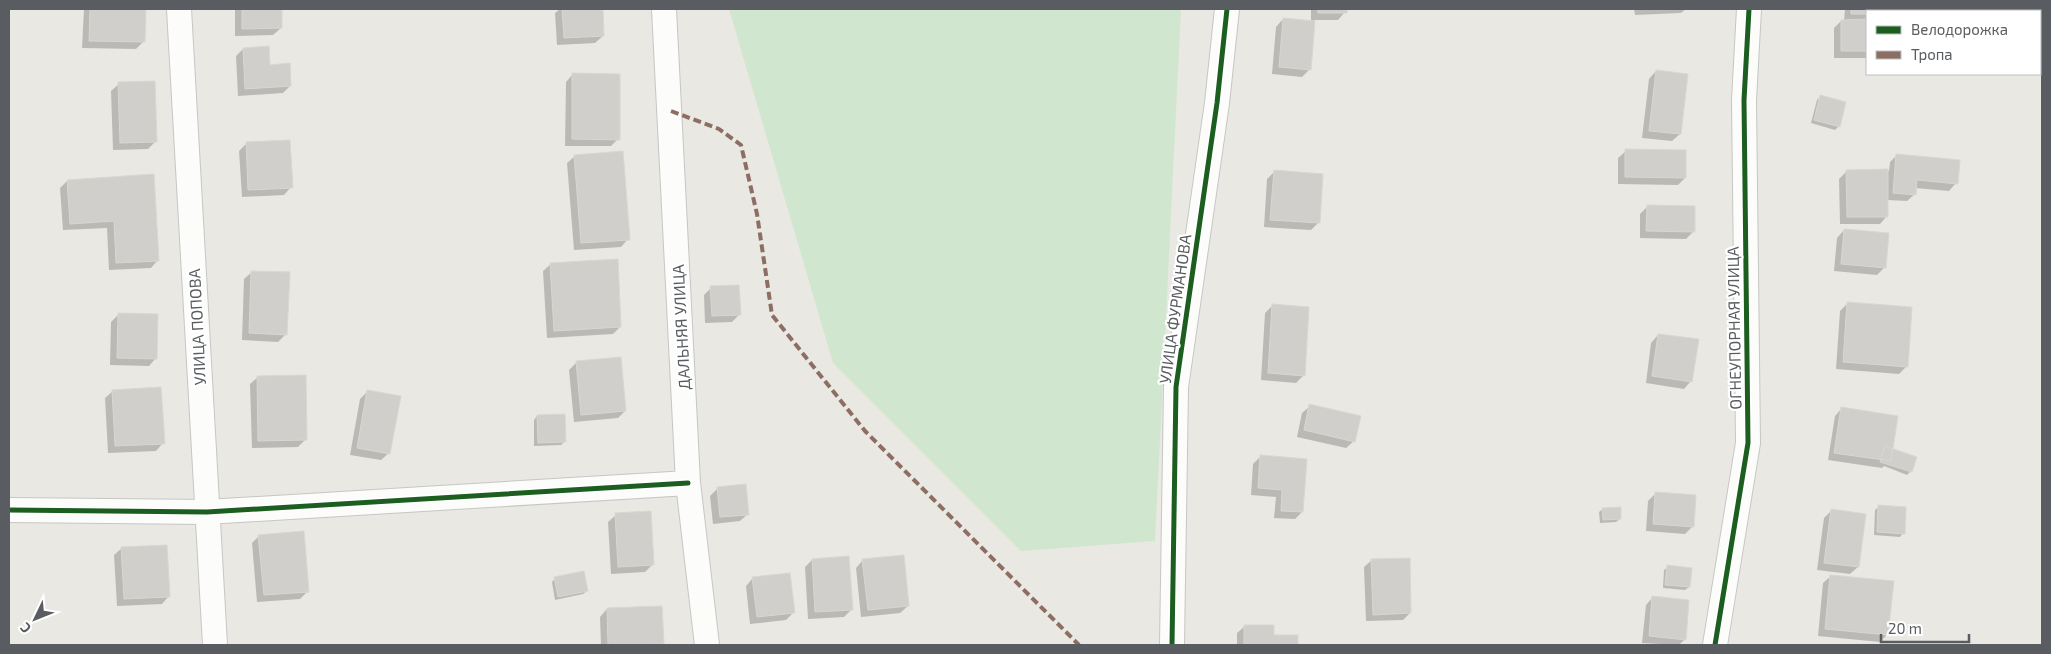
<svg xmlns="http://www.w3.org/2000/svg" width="2051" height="654" font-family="'Exo 2',sans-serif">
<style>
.green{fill:#d1e6ce}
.shadow{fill:#0003}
.building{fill:#d0cfcc;stroke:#d8d7d2}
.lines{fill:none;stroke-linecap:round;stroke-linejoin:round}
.minor-casing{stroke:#c6c6c5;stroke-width:26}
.minor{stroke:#fcfcfb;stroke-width:24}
.quiet{stroke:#8d6e63;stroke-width:4;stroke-dasharray:8 4;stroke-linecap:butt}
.cycleway-casing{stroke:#fff;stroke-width:8}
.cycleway{stroke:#1b5e20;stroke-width:5}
.labels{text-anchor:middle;stroke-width:4.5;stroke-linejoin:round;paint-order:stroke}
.street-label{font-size:16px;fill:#595d61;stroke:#fff}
</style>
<rect width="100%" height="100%" fill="#e9e8e3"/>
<!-- green -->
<path class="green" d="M729 9H1181L1155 541 1021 551 833 363Z"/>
<!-- shadow -->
<path class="shadow" d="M84 9H144V41L136 49 82 48Z
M235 9H280L281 28 273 35 235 36Z
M560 9H602L603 36 595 43 557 45 555 13Z
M1311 9H1345V12L1338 20H1314L1310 69 1302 77 1272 74 1276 27 1283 19 1311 22Z
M1634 9H1686L1681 13 1635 15Z
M1845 9H1897V11H1867V58H1834V28L1841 21H1844Z
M1906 9H1961L1960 11H1906Z
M1992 9H2042V35H2040V11H1991Z
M2040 38 2042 39 2040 57Z
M243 49 290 86 283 93 238 96 236 56Z
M1656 71 1680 134 1672 141 1642 138 1649 79Z
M573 74 618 139 611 146H565L566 82Z
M119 84 156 141 148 149 113 150 111 91Z
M1821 96 1839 126 1835 130 1811 123 1817 100Z
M246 144 291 187 284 195 242 197 239 151Z
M1626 151 1685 178 1678 185 1618 184V158Z
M1897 155 1956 183 1949 191 1915 188V194L1907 201 1887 200V216L1880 224H1840L1839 179 1847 171H1889L1890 162Z
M575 156 628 239 621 247 574 250 567 163Z
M1275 171 1318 223 1311 230 1264 227 1267 179Z
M153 176 158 260 151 268 109 270 107 228 63 230 60 188 67 181Z
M1647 207 1694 231 1686 239 1640 238V214Z
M1844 230 1885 267 1877 275 1834 271 1837 238Z
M551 264 620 327 613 334 547 338 543 271Z
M252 272 286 334 278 342 242 340 244 279Z
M711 288 740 314 732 322 705 323 704 295Z
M1848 303 1907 366 1899 374 1836 369 1840 311Z
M1272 306 1304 375 1296 383 1261 380 1265 313Z
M118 315 156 358 149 366 110 365 111 322Z
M1658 335 1691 381 1684 389 1646 383 1651 343Z
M577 362 625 411 618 418 574 422 569 370Z
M258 377 306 439 298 447 252 448 250 384Z
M113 391 163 443 156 451 108 453 105 398Z
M368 391 389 453 381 460 350 455 360 399Z
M1310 406 1354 441 1346 448 1297 437 1302 413Z
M1842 408 1891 450 1911 471 1907 475 1884 466 1882 468 1828 460 1835 416Z
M537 416 564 442 561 445 534 446V420Z
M1261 456 1302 512 1295 519 1274 518 1276 497 1251 495 1253 464Z
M718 488 748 514 740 521 713 524 710 496Z
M1656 493 1693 526 1685 534 1646 531 1648 501Z
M1879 507 1903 533 1900 537 1874 535 1875 510Z
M1603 509 1620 519 1616 522 1600 523 1599 512Z
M1832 510 1858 567 1850 574 1817 570 1824 518Z
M616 515 652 565 645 572 611 574 608 522Z
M259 536 308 591 300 599 257 602 252 543Z
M122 548 169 596 162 604 117 606 114 555Z
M812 560 851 610 844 617 808 619 805 567Z
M863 560 908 606 900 613 861 617 856 568Z
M1372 560 1410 613 1403 620 1366 621 1364 567Z
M1668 567 1689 587 1685 590 1663 588 1664 570Z
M1831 576 1887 635 1880 642 1818 636 1823 583Z
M555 578 587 591 583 594 555 600 552 582Z
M753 578 794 612 786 620 750 624 746 586Z
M1653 597 1685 639 1679 645 1642 643 1646 605Z
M607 609 663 643 661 645H601L600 617Z
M1245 626 1273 636 1297 637V645H1237V633Z"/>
<!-- building -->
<path class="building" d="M90 9H146L145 42 89 41Z
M242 9H282V28L242 29Z
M562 9H603L604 36 564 38Z
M1318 9H1347V13H1318Z
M1851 9H1898V11H1867V14H1851Z
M1913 9H1962V11H1913Z
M1997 9H2042V27L2040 26V11H1996Z
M1283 18 1315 21 1311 70 1279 67Z
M1867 19V51H1841V20Z
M269 46 270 65 290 63 291 86 245 89 243 48Z
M1656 70 1688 74 1681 134 1649 131Z
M572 73 620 74V140L572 139Z
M155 81 157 142 120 143 118 82Z
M1820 95 1846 102 1840 127 1814 120Z
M290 140 293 188 248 190 246 142Z
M1625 149 1686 150V178L1625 177Z
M623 151 630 240 581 243 574 155Z
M1896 154 1960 160 1958 184 1917 180 1916 195 1893 193Z
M1888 169V217H1847L1846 170Z
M1274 170 1323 174 1320 223 1270 220Z
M154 174 159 261 116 263 114 221 70 224 67 180Z
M1647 205 1695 206V232L1646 231Z
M1844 229 1889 233 1886 268 1841 264Z
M618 259 621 327 554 331 550 263Z
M251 271 290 272 287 335 249 333Z
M739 285 741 315 712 316 710 286Z
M1847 302 1912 307 1908 367 1843 362Z
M1272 304 1309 307 1305 376 1268 373Z
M118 313 158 314 157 359 117 358Z
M1658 334 1699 339 1692 382 1652 376Z
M621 357 626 411 581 415 576 361Z
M306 375 307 440 258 441 257 376Z
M161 387 165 444 115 446 112 390Z
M367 390 401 396 390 454 357 448Z
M1309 404 1361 416 1355 442 1304 430Z
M1841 407 1898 416 1891 461 1834 453Z
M565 414 566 442 538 443 537 415Z
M1885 446 1917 457 1912 472 1880 462Z
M1260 455 1307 459 1303 512 1281 511 1282 490 1258 488Z
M746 484 749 515 720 517 717 487Z
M1655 492 1696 495 1694 527 1653 524Z
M1878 505 1906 507 1905 534 1877 532Z
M1621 507V519L1603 520 1602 508Z
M1831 509 1866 514 1859 567 1824 563Z
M651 511 654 565 618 567 615 513Z
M304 531 309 592 264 595 258 535Z
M167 545 170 597 124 599 121 547Z
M904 555 909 606 868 610 862 559Z
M849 556 853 610 815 612 812 559Z
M1410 558 1411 613 1373 615 1371 559Z
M1667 565 1692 568 1690 587 1665 585Z
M584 571 588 591 558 597 554 577Z
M790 573 795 613 757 617 752 577Z
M1830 575 1894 581 1888 635 1825 629Z
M1652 596 1689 600 1686 640 1649 636Z
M662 606 664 644 608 645 607 608Z
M1244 625H1274V635H1298V645H1244Z"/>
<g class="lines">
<defs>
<path id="minor" d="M179 9 215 645
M664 9 688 483 707 645
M9 510 207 512 688 483
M1172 645 1176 387 1217 103 1227 9
M1715 645 1748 443 1744 100 1749 9"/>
</defs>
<!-- minor casing -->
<use href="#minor" class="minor-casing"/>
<!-- minor -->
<use href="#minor" class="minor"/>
<!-- quiet -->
<path class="quiet" d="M671 111 719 129 741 145 757 214 772 315 865 431 1079 645"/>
<defs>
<path id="cycleway" d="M9 510 207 512 688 483
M1172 645 1176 387 1217 103 1227 9
M1715 645 1748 443 1744 100 1749 9"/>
</defs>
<!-- cycleway casing -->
<use href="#cycleway" class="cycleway-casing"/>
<!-- cycleway -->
<use href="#cycleway" class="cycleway"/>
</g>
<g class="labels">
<!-- street labels -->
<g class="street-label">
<text transform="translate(1175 309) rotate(-82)" y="6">УЛИЦА ФУРМАНОВА</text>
<text transform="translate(197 327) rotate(-93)" y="6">УЛИЦА ПОПОВА</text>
<text transform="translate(681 327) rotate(-93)" y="6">ДАЛЬНЯЯ УЛИЦА</text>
<text transform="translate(1734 328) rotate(-91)" y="6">ОГНЕУПОРНАЯ УЛИЦА</text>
</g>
</g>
<!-- border -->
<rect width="2051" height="654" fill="none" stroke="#595d61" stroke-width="20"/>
<!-- legend -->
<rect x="1866" y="10" width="175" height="65" fill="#ffffff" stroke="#bdbec0"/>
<rect x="1876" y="26" width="25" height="8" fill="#1b5e20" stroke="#bdbec0"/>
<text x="1911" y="35" font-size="15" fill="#595d61">Велодорожка</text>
<rect x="1876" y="51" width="25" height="8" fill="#8d6e63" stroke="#bdbec0"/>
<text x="1911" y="60" font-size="15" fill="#595d61">Тропа</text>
<!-- north arrow -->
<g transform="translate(35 619) rotate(227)" stroke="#ffffff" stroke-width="4" paint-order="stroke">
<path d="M0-4L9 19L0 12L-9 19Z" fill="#595d61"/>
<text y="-8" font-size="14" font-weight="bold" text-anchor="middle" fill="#595d61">С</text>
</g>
<!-- scale -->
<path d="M1881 634v8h88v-8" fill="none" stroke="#595d61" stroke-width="2.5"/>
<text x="1888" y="634" font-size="15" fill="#595d61" stroke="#ffffff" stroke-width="4" paint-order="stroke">20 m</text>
</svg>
